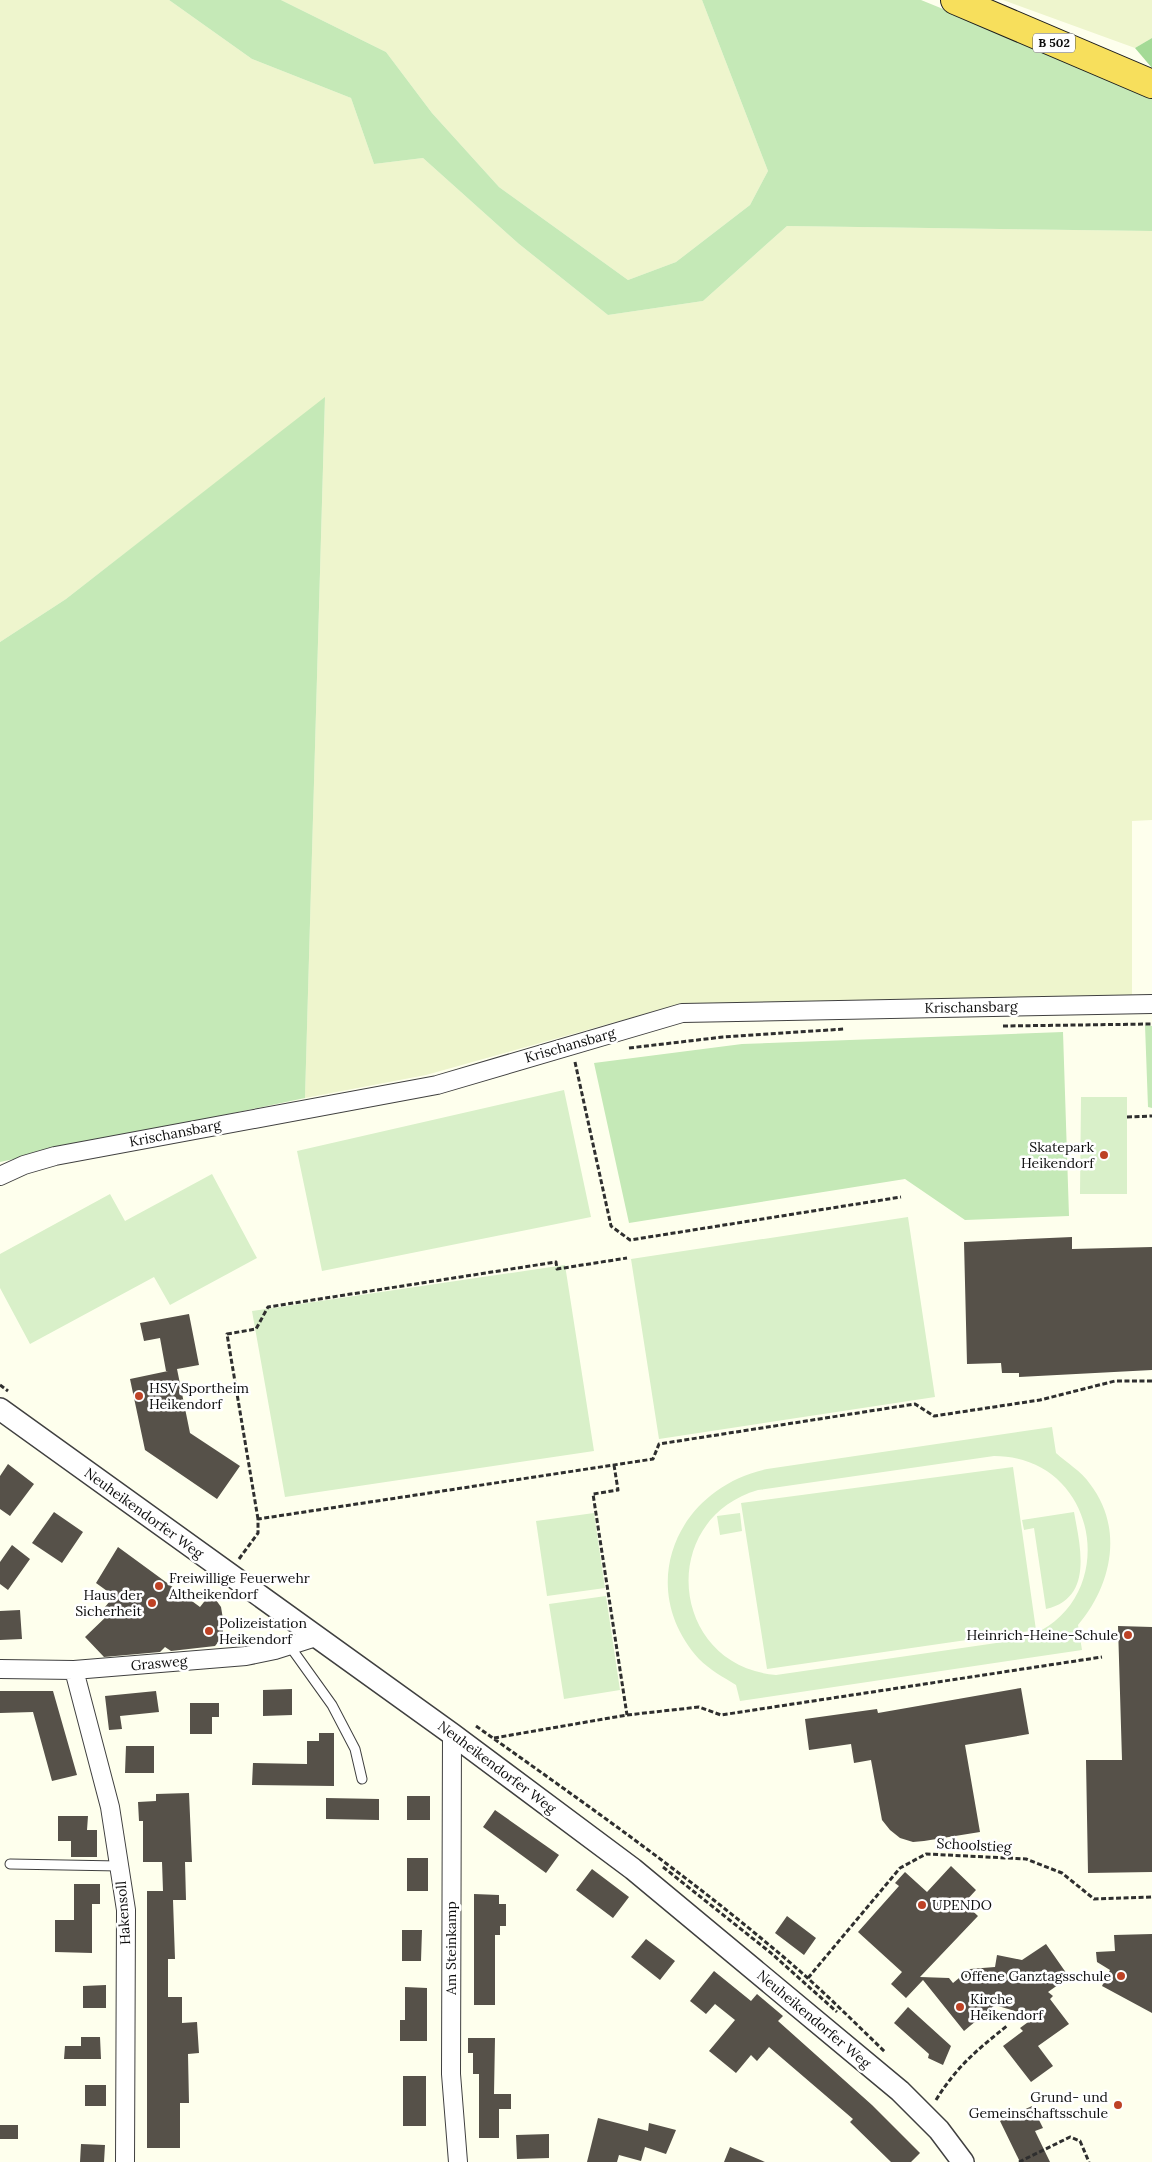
<svg xmlns="http://www.w3.org/2000/svg" width="1152" height="2162" font-family="Lora,serif">
<style>
.farmland{fill:#eef5cd}
.green{fill:#c5e9b7}
.forest{fill:#a4da96}
.pitch{fill:#d9f0c9;fill-rule:evenodd}
.building{fill:#565149}
.lines{fill:none;stroke-linecap:round;stroke-linejoin:round}
.service-casing{stroke:#404040;stroke-width:11}
.minor-casing{stroke:#404040;stroke-width:20}
.tertiary-casing{stroke:#404040;stroke-width:24}
.trunk-casing{stroke:#1e1e1e;stroke-width:30}
.path{stroke:#2f2f2f;stroke-width:3;stroke-dasharray:5 2.5;stroke-linecap:butt}
.service{stroke:#fff;stroke-width:9}
.minor{stroke:#fff;stroke-width:18}
.tertiary{stroke:#fff;stroke-width:21}
.trunk{stroke:#f7df5c;stroke-width:28}
.poi-dot{fill:#bd4225;stroke:#fff;stroke-width:2}
.labels{text-anchor:middle;stroke-width:5;stroke-linejoin:round;paint-order:stroke}
.shield{fill:#fff;stroke:#565656;stroke-width:1}
.shield-label{font-size:12px;font-weight:bold;fill:#0d0d0d}
.street-label{font-size:14px;fill:#0d0d0d;stroke:#fff}
.poi-label{font-size:14px;fill:#0d0d0d;stroke:#fff;text-anchor:end}
</style>
<rect width="100%" height="100%" fill="#feffed"/>
<!-- farmland -->
<path class="farmland" d="M0 0H169L252 59 351 98 374 164 423 158 519 244 608 315 703 301 787 226 1152 231V820L1132 821V995L680 1004 426 1075 305 1098 325 398 66 599 0 642Z
M281 0H702L768 171 750 205 676 262 628 280 499 187 432 113 386 52Z
M1003 0H1152V38L1135 48Z"/>
<!-- green -->
<path class="green" d="M169 0H281L386 52 432 113 499 187 628 280 676 262 750 205 768 171 702 0H921L1152 94V231L787 226 703 301 608 315 519 244 423 158 374 164 351 98 252 59Z
M325 397 305 1098 0 1162V642L66 599Z
M1145 1025 1152 1026V1108L1148 1107Z
M1063 1032 1069 1216 965 1220 905 1179 629 1223 594 1063 742 1044Z"/>
<!-- forest -->
<path class="forest" d="M1152 38V68L1135 48Z"/>
<!-- pitch -->
<path class="pitch" d="M564 1090 591 1217 322 1271 297 1151Z
M1081 1097H1127V1194H1080Z
M212 1174 257 1258 170 1305 154 1277 30 1344 0 1288V1254L110 1194 125 1221Z
M908 1217 935 1397 659 1439 631 1259Z
M565 1265 594 1451 285 1497 252 1311Z
M1052 1427 1056 1453C1067 1463 1081 1471 1090 1484 1124 1528 1112 1585 1078 1625L1082 1650 740 1701 736 1685C723 1677 710 1670 699 1659 634 1587 677 1488 767 1469ZM994 1456C1104 1456 1124 1612 1017 1640L776 1675C670 1666 656 1520 758 1490Z
M1013 1467 1036 1630 767 1669 741 1503Z
M1074 1512C1080 1546 1094 1598 1046 1609L1034 1528 1024 1530 1022 1520Z
M594 1513 605 1588 547 1596 536 1521Z
M740 1513 742 1531 720 1535 717 1516Z
M606 1596 620 1690 564 1699 549 1604Z"/>
<!-- building -->
<path class="building" d="M1072 1237V1249L1152 1247V1370L1019 1377V1373H1002L1001 1363 967 1364 964 1242Z
M189 1314 199 1365 177 1369 190 1433 240 1466 217 1499 145 1450 130 1379 168 1371H166L160 1338 144 1341 140 1323Z
M8 1464 34 1484 10 1516 0 1509V1476Z
M54 1512 83 1532 62 1563 32 1543Z
M12 1545 30 1559 8 1590 0 1584V1562Z
M118 1547 200 1607 211 1593 221 1607 223 1619V1636L215 1646 171 1651 165 1647 160 1652 104 1657 85 1637 110 1613 105 1607 114 1596 96 1583Z
M20 1610 22 1639 0 1640V1611Z
M1118 1626 1152 1627V1872L1088 1873 1086 1760H1122Z
M1021 1688 1029 1734 965 1745 980 1832 924 1841 913 1842 900 1838 890 1830 882 1820 871 1760 854 1763 851 1744 809 1750 805 1719 877 1709 878 1713Z
M292 1689V1715L263 1716V1690Z
M0 1691H53L77 1775 52 1781 33 1712 0 1713Z
M156 1691 159 1712 120 1716 122 1729 109 1730 105 1696Z
M190 1703H219V1717H212V1734H190Z
M319 1733H334V1786L252 1785 253 1763 307 1764V1741H319Z
M126 1746H154V1773H125Z
M189 1793 192 1862H185L186 1900H173L175 1959H168V1997H182V2023L197 2022 199 2053 188 2054 189 2103H180V2148H147V1891H163L162 1862H143V1821H139L138 1802 156 1801V1794Z
M407 1796H430V1820H407Z
M326 1798 379 1799V1820L326 1819Z
M495 1810 559 1855 546 1873 483 1827Z
M58 1816H88L87 1830H97V1857H71V1841H58Z
M407 1858H428V1891H407Z
M951 1866 976 1890 964 1903 978 1916 920 1977 949 1978 953 1983 970 1969 995 1967 997 1955 1022 1960 1046 1944 1069 1977 1048 1992 1053 1996 1050 1999 1069 2024 1038 2046 1053 2066 1031 2082 1003 2046 1023 2031 1020 2028 1035 2017 995 2005 964 2031 923 1980 906 1998 891 1984 902 1972 858 1932 899 1886 895 1883 905 1872 927 1892Z
M592 1869 629 1897 613 1918 576 1890Z
M74 1884H100V1904H92V1953L55 1952V1920H74Z
M474 1894 499 1895V1904H506V1926H500V1935H495V2005H474Z
M787 1916 816 1938 804 1955 775 1933Z
M402 1930H422L421 1961H402Z
M1152 1934V2013L1102 1986 1110 1970 1097 1962 1096 1952 1115 1951 1114 1935Z
M646 1939 675 1961 660 1980 631 1957Z
M714 1971 751 2001 757 1994 783 2016 778 2021 872 2105 920 2153 911 2162H891L850 2122 853 2119 769 2047 757 2061 751 2055 736 2073 709 2051 735 2020 715 2004 706 2014 690 2001Z
M106 1985V2008H83V1986Z
M405 1987 427 1988V2041H400V2020H405Z
M908 2007 951 2046 943 2065 928 2058 929 2054 894 2023Z
M81 2037H100L101 2059H64L65 2046H81Z
M468 2038H495L494 2094H511V2109H499V2138H479V2074H473V2053H468Z
M403 2076H426V2126H403Z
M85 2085H106V2106H85Z
M1032 2106 1043 2128 1035 2131 1050 2162H1020L1000 2121Z
M598 2118 648 2131 649 2123 676 2130 666 2154 645 2147 641 2161 619 2155 617 2162H587Z
M0 2125H18V2139H0Z
M549 2134V2158L517 2159 516 2135Z
M81 2144 105 2145 104 2162H80Z
M730 2147 765 2162H724Z"/>
<g class="lines">
<defs>
<path id="service" d="M289 1645 332 1705 355 1749 362 1779
M10 1864 119 1866"/>
<path id="minor" d="M0 1176 24 1165 55 1156 437 1085 682 1013 1152 1004
M0 1669 74 1670 246 1656 275 1650 316 1637
M74 1670 110 1807 126 1910 125 2162
M452 1734 451 2074 458 2162"/>
<path id="tertiary" d="M0 1409 452 1734 633 1869 900 2091 939 2130 963 2162"/>
<path id="trunk" d="M955 0 1152 84"/>
</defs>
<!-- service casing -->
<use href="#service" class="service-casing"/>
<!-- minor casing -->
<use href="#minor" class="minor-casing"/>
<!-- tertiary casing -->
<use href="#tertiary" class="tertiary-casing"/>
<!-- trunk casing -->
<use href="#trunk" class="trunk-casing"/>
<!-- path -->
<path class="path" d="M1003 1026 1152 1024
M629 1048 723 1037 844 1029
M575 1062 611 1226 630 1240 901 1197
M1127 1117 1152 1116
M0 1385 8 1391
M614 1465 618 1490 593 1494 627 1715
M258 1519 227 1334 256 1329 268 1307 556 1262 557 1269 627 1258
M239 1559 258 1533V1519L653 1459 659 1444 915 1404 934 1416 1040 1400 1115 1381H1152
M476 1726C577 1798 679 1869 774 1949 813 1981 849 2017 885 2052
M494 1738 627 1715 699 1707 721 1715 1102 1657
M663 1867 771 1953 837 2012
M808 1978 900 1868 926 1854 1026 1859 1062 1873 1094 1899 1152 1897
M936 2100C957 2066 977 2050 1008 2025
M1019 2162 1070 2137 1080 2141 1089 2162"/>
<!-- service -->
<use href="#service" class="service"/>
<!-- minor -->
<use href="#minor" class="minor"/>
<!-- tertiary -->
<use href="#tertiary" class="tertiary"/>
<!-- trunk -->
<use href="#trunk" class="trunk"/>
</g>
<!-- markers -->
<g class="poi-dot">
<circle cx="1104" cy="1155" r="5"/>
<circle cx="139" cy="1396" r="5"/>
<circle cx="159" cy="1586" r="5"/>
<circle cx="152" cy="1603" r="5"/>
<circle cx="209" cy="1631" r="5"/>
<circle cx="1128" cy="1635" r="5"/>
<circle cx="922" cy="1905" r="5"/>
<circle cx="1121" cy="1976" r="5"/>
<circle cx="960" cy="2007" r="5"/>
<circle cx="1118" cy="2105" r="5"/>
</g>
<g class="labels">
<!-- shield labels -->
<rect class="shield" x="1033" y="33.5" width="42" height="19" rx="4"/>
<g class="shield-label">
<text x="1054" y="47">B 502</text>
</g>
<!-- street labels -->
<g class="street-label">
<text transform="translate(971 1007) rotate(-1)" y="5">Krischansbarg</text>
<text transform="translate(570 1045) rotate(-16)" y="5">Krischansbarg</text>
<text transform="translate(175 1133) rotate(-11)" y="5">Krischansbarg</text>
<text transform="translate(144 1513) rotate(36)" y="5">Neuheikendorfer Weg</text>
<text transform="translate(159 1663) rotate(-5)" y="5">Grasweg</text>
<text transform="translate(497 1767) rotate(37)" y="5">Neuheikendorfer Weg</text>
<text transform="translate(974 1845) rotate(3)" y="5">Schoolstieg</text>
<text transform="translate(123 1913) rotate(-94)" y="5">Hakensoll</text>
<text transform="translate(451 1948) rotate(-90)" y="5">Am Steinkamp</text>
<text transform="translate(814 2019) rotate(40)" y="5">Neuheikendorfer Weg</text>
</g>
<!-- poi labels -->
<g class="poi-label">
<text x="1094" y="1152">Skatepark<tspan x="1094" dy="16">Heikendorf</tspan></text>
<text x="149" y="1393" text-anchor="start">HSV Sportheim<tspan x="149" dy="16">Heikendorf</tspan></text>
<text x="169" y="1583" text-anchor="start">Freiwillige Feuerwehr<tspan x="169" dy="16">Altheikendorf</tspan></text>
<text x="142" y="1600">Haus der<tspan x="142" dy="16">Sicherheit</tspan></text>
<text x="219" y="1628" text-anchor="start">Polizeistation<tspan x="219" dy="16">Heikendorf</tspan></text>
<text x="1118" y="1640">Heinrich-Heine-Schule</text>
<text x="932" y="1910" text-anchor="start">UPENDO</text>
<text x="1111" y="1981">Offene Ganztagsschule</text>
<text x="970" y="2004" text-anchor="start">Kirche<tspan x="970" dy="16">Heikendorf</tspan></text>
<text x="1108" y="2102">Grund- und<tspan x="1108" dy="16">Gemeinschaftsschule</tspan></text>
</g>
</g>
</svg>
